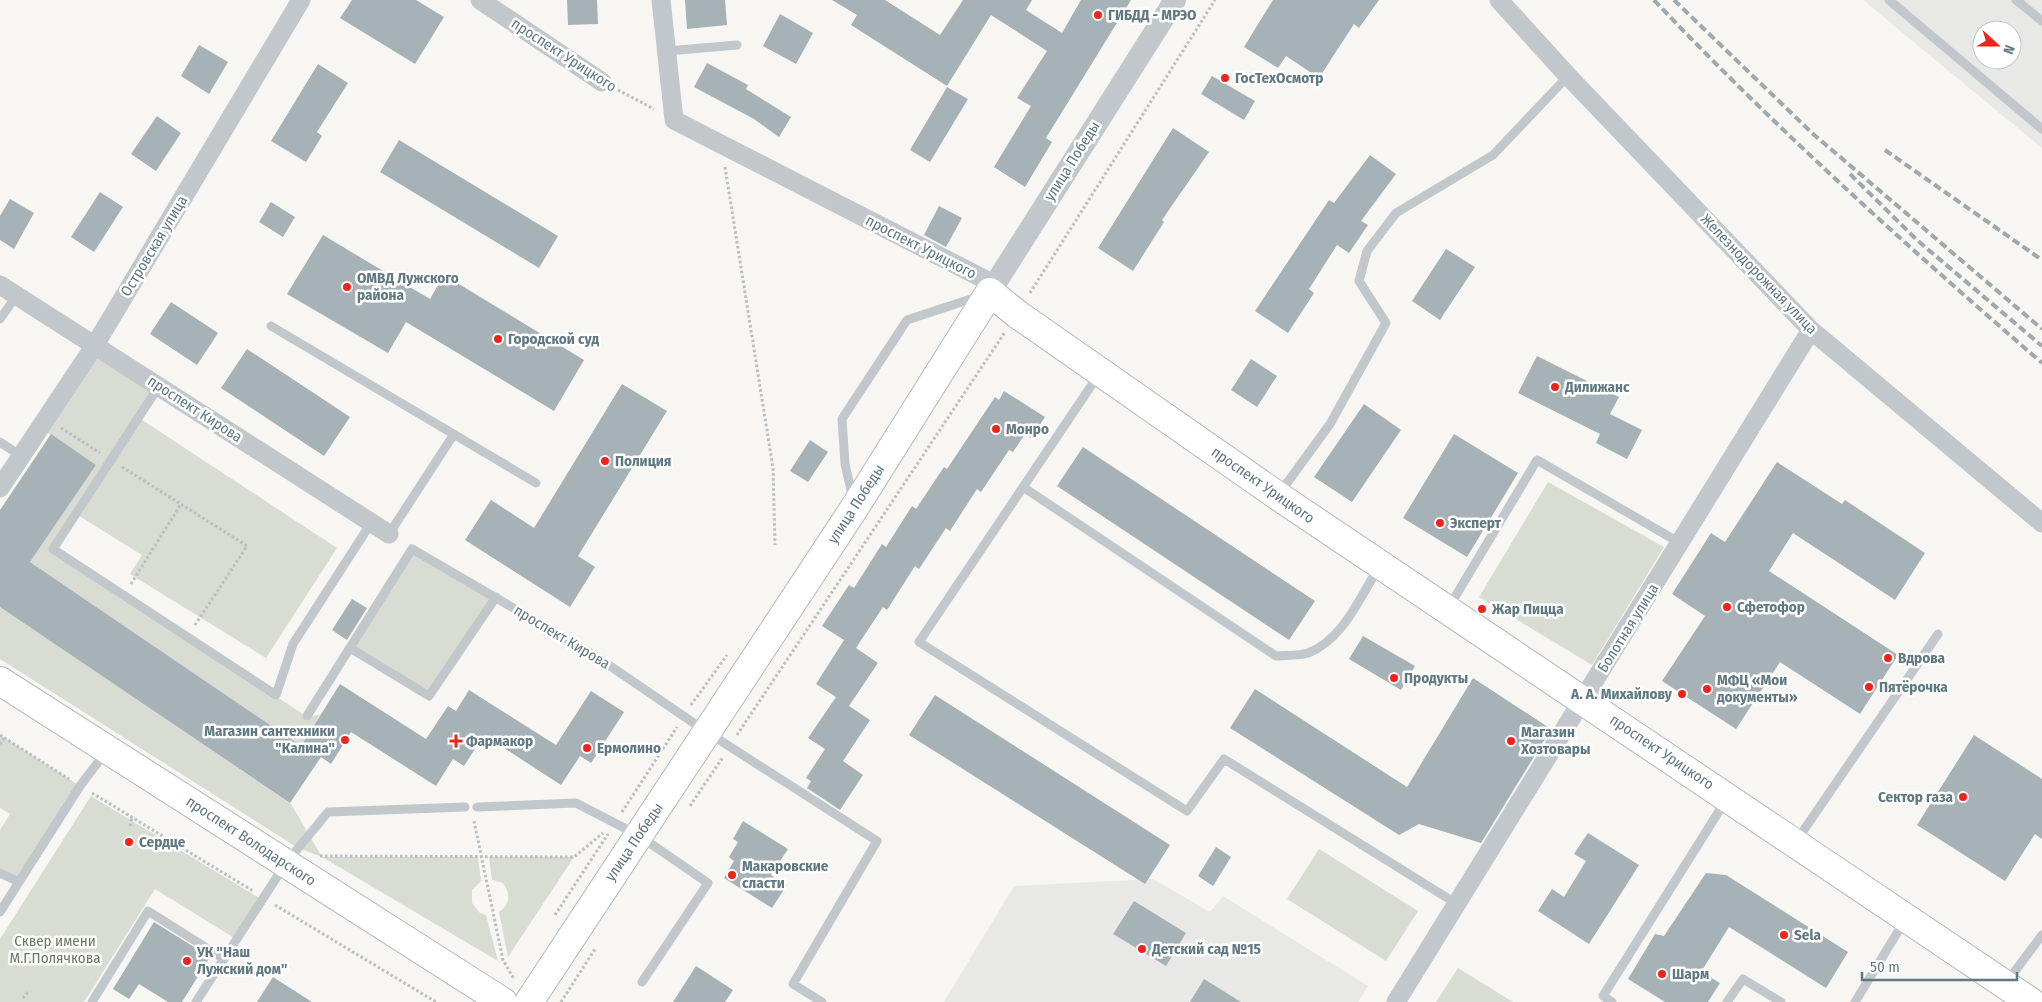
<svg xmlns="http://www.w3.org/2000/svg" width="2042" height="1002" font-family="'Fira Sans Condensed',sans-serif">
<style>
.built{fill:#e8e8e7;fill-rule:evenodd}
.green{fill:#d8dcd2}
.building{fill:#a6b2b6}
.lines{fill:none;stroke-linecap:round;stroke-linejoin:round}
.primary-casing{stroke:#b2b9bc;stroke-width:30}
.path{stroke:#b9bec0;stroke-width:3;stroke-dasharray:2.5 2.5;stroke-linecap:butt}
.service{stroke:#c1c7ca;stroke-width:9}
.minor{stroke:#c1c7ca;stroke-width:19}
.tertiary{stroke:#c1c7ca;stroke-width:22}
.primary{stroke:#fff;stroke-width:28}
.rail{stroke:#9ea8ad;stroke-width:4;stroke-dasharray:8 4;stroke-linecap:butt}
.poi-dot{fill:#f22419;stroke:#fff;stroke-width:2}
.labels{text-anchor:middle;stroke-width:5;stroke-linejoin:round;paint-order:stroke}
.poi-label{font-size:15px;font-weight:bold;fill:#5f7881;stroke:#fff;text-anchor:start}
.street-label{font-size:15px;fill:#5f7881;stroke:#fff}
.park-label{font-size:15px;fill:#68795f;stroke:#fff}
</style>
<rect width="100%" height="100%" fill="#f7f6f3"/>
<!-- built -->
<path class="built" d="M1863 0H2042V148ZM1982 30H2012V60H1982Z
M1153 879 1210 912 1223 896 1368 986 1358 1002H944L1014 886Z"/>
<!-- green -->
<path class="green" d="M101 348 159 386 139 418 337 548 266 658 130 574 142 555 76 514 53 549 306 716 320 715 301 746 30 562 96 465 46 432Z
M1548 482 1664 547 1592 665 1479 597Z
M412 549 496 597 429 696 350 648Z
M0 607 291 804 322 857H478L481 881 472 890V903L480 913 486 915 498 961 322 857 298 848 0 659Z
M0 735 80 786 19 882 0 873V830L10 814 0 808Z
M91 796 261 899 236 939 155 889 84 1002H0V939Z
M1319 849 1418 911 1386 961 1287 899Z
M489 857H574L508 957 499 912C510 905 511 894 503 883L492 880Z
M1458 968 1513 1002H1436Z"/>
<!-- building -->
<path class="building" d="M352 0H416L444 17 415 64 340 18Z
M567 0H597L598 24 568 25Z
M685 0H725L727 25 687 29Z
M832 0H885L940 35 963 0H1032L1026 10 1062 33 1081 0H1131L1046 138 1052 142 1025 187 994 167 1031 106 1017 98 1047 51 991 15 947 86 851 25 857 15Z
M1273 0H1379L1359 28 1354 24 1319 78 1286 56 1278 68 1244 47Z
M780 14 813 33 796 64 763 46Z
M199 45 228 62 209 94 181 76Z
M707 63 748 85 746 89 791 117 779 137 754 119 694 87Z
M318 64 348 83 317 132 322 136 306 162 271 141Z
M1212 76 1255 101 1244 120 1201 94Z
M947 87 968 99 930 162 910 150Z
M157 116 181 133 156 171 131 154Z
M1173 128 1209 152 1162 220 1164 222 1133 271 1098 248Z
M399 140 558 236 539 268 380 172Z
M1370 155 1396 174 1361 221 1368 225 1349 253 1337 245 1309 289 1314 293 1288 333 1255 311 1329 200 1334 203Z
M100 192 123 207 94 252 71 237Z
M10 199 34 213 14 249 0 240V216Z
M271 202 295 217 283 237 259 222Z
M939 206 962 218 946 247 924 235Z
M323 235 430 299 444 275 584 360 554 411 406 322 388 353 287 294Z
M1446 249 1475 267 1440 320 1412 301Z
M171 302 218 333 197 365 150 334Z
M247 349 350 417 324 456 221 388Z
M1537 356 1619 397 1610 414 1642 430 1627 459 1596 443 1600 434 1518 393Z
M1251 359 1277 376 1257 407 1231 390Z
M622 384 667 411 578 556 595 567 570 607 465 540 491 500 534 528Z
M1004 391 1045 417 1031 438 1025 434 1013 452 1009 450 981 492 977 489 950 531 946 528 919 569 915 566 887 610 883 607 856 648 878 663 849 706 870 720 843 761 863 775 840 810 807 788 811 781 806 778 825 749 808 738 836 697 816 684 844 640 822 626 849 585 854 588 882 544 886 547 912 506 916 509 944 467 947 469 995 397 999 400Z
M1364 404 1401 430 1352 502 1314 477Z
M51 434 96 465 30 562 301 746 340 684 426 739 448 706 456 711 469 690 556 745 591 691 624 712 591 763 580 756 561 785 484 735 464 766 453 759 436 786 351 732 331 764 321 757 290 803 0 607V510Z
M1454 434 1518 473 1467 557 1403 518Z
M810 440 828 452 808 482 790 471Z
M1083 447 1315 601 1289 640 1057 486Z
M1777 462 1842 504 1845 500 1925 553 1895 600 1793 533 1769 571 1898 655 1860 714 1780 662 1736 729 1662 681 1705 616 1672 594 1711 533 1725 542Z
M352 599 367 608 347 640 332 630Z
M1363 636 1415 666 1401 690 1349 659Z
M1473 678 1551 729 1481 843 1419 824 1399 835 1230 728 1255 689 1407 787Z
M935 695 1170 845 1145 884 909 735Z
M1974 735 2042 779V839L2035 834 2005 881 1917 825Z
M743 821 788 849 771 875 787 885 772 908 724 878 734 861 729 857 738 842 733 839Z
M1588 833 1639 865 1589 944 1538 911 1552 889 1564 897 1586 861 1574 854Z
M1216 847 1231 857 1213 886 1198 876Z
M1706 873 1726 875 1848 952 1826 988 1729 927 1701 972 1720 983 1708 1002H1665L1628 979 1655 934 1664 936Z
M1134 901 1186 933 1166 966 1113 934Z
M154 922 210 957 182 1002H168L139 984 129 999 113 989Z
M696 966 733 990 725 1002H673Z
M273 977 312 1002H257Z
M1204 979 1241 1002H1190Z"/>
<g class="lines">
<defs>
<path id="primary" d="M0 681 503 1002
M529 1002 855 507 990 292 1017 314 1278 496 2031 1002"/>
</defs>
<!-- primary casing -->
<use href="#primary" class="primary-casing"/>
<!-- path -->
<path class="path" d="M618 90 654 109
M725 167 773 468 775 545
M1030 293 1215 0
M61 428 100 453
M122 467 247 546 195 625
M131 584 181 504
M691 705 727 655
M0 735 69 779
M737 735 1005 332
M0 744 4 738
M92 793 253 891
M690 806 723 757
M622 812 677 727
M474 821 503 960 514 979
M130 826 132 817
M320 856 574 857 603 833
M275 905 436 1002
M555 915 608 834
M23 998 28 992
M561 1002 595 949"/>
<!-- service -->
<path class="service" d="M1889 0 2042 129
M2016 0 2042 21
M667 51 737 45
M0 319 17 295
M271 326 536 483
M1099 374 919 642 1187 811 1224 759 1457 904
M159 386 53 549 276 695 293 644 371 523
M0 442 21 456
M1023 487 1276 656C1286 655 1299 656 1308 653 1343 640 1360 597 1379 567
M1279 494 1330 424 1386 323 1359 281 1367 251 1396 213 1493 155 1568 76
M853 499 845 464 842 419 907 320 980 296
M389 534 454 434
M1449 607 1537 460 1680 543
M350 648 429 696 496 597
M307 716 412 549 594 655 707 732 877 841 793 984 822 1002
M477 807 576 803 638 835 708 883 642 982
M1797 840 1938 634
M0 873 19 882 80 786 105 753
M0 912 19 882
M2006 983 2042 935
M92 1002 148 911 224 959
M196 1002 286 863 328 812 465 807
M1612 1002 1603 996 1726 800
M1727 1002 1743 979 1781 1002
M1855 1002 1905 920"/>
<!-- minor -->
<path class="minor" d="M480 0 602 82
M661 0 674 120 984 279 990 292
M1499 0 1568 76 1811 330 2042 523
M0 285 389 534
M0 488 95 345 301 0
M1396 1002 1811 330"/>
<!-- tertiary -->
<path class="tertiary" d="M990 292 1175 0"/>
<!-- primary -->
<use href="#primary" class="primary"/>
<!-- rail -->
<path class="rail" d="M1654 0C1776 129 1908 247 2042 363
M1674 0 1812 133 2042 329
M1885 150 2042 260
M1850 174 1918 241 2042 346"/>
</g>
<!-- markers -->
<g class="poi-dot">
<circle cx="1098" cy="15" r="5"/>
<circle cx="1225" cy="78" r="5"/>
<circle cx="347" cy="287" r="5"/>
<circle cx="498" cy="339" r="5"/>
<circle cx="1555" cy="387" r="5"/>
<circle cx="996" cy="429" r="5"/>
<circle cx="605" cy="461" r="5"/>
<circle cx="1440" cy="523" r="5"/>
<circle cx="1727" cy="607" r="5"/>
<circle cx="1482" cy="609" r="5"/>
<circle cx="1888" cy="658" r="5"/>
<circle cx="1394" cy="678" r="5"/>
<circle cx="1869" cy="687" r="5"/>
<circle cx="1707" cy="689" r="5"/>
<circle cx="1682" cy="694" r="5"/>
<circle cx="345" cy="740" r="5"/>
<path d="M453.5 733.5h5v5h5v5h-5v5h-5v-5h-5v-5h5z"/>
<circle cx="1511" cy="741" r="5"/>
<circle cx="587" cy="748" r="5"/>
<circle cx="1963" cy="797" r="5"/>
<circle cx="129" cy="842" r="5"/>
<circle cx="732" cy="875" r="5"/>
<circle cx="1784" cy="935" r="5"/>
<circle cx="1142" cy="949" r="5"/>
<circle cx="187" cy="961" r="5"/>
<circle cx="1662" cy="974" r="5"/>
</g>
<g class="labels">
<!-- poi labels -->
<g class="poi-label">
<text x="1108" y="20">ГИБДД - МРЭО</text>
<text x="1235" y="83">ГосТехОсмотр</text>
<text x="357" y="283">ОМВД Лужского<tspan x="357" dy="17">района</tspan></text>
<text x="508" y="344">Городской суд</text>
<text x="1565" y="392">Дилижанс</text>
<text x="1006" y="434">Монро</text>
<text x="615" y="466">Полиция</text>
<text x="1450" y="528">Эксперт</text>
<text x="1737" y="612">Сфетофор</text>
<text x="1492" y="614">Жар Пицца</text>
<text x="1898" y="663">Вдрова</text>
<text x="1404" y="683">Продукты</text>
<text x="1717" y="685">МФЦ «Мои<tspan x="1717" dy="17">документы»</tspan></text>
<text x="1879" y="692">Пятёрочка</text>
<text x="1672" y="699" text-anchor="end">А. А. Михайлову</text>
<text x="335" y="736" text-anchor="end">Магазин сантехники<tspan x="335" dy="17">"Калина"</tspan></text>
<text x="1521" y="737">Магазин<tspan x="1521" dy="17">Хозтовары</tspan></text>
<text x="466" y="746">Фармакор</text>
<text x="597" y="753">Ермолино</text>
<text x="1953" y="802" text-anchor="end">Сектор газа</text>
<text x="139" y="847">Сердце</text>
<text x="742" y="871">Макаровские<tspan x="742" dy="17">сласти</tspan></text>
<text x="1794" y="940">Sela</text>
<text x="1152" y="954">Детский сад №15</text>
<text x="197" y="957">УК "Наш<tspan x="197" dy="17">Лужский дом"</tspan></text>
<text x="1672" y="979">Шарм</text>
</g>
<!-- street labels -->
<g class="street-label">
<text transform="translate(564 55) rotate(33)" y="5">проспект Урицкого</text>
<text transform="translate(1072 161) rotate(-58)" y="5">улица Победы</text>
<text transform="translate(154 246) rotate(-59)" y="5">Островская улица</text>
<text transform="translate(921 247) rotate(27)" y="5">проспект Урицкого</text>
<text transform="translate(1759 274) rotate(46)" y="5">Железнодорожная улица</text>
<text transform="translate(195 409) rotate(33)" y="5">проспект Кирова</text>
<text transform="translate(1263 485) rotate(35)" y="5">проспект Урицкого</text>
<text transform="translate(856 504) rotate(-57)" y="5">улица Победы</text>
<text transform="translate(1628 628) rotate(-58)" y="5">Болотная улица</text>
<text transform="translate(562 637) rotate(31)" y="5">проспект Кирова</text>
<text transform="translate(1662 752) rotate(34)" y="5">проспект Урицкого</text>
<text transform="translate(251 841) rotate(33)" y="5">проспект Володарского</text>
<text transform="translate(634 842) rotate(-56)" y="5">улица Победы</text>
</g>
<!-- park labels -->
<g class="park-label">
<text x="55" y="946">Сквер имени<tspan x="55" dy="17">М.Г.Полячкова</tspan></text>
</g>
</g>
<!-- north arrow -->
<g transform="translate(1997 45) rotate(111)"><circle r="24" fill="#ffffff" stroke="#bfc9cd"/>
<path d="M0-4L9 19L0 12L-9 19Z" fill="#f22419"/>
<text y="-8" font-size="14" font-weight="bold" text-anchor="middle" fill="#5f7881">N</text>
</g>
<!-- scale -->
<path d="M1862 972v8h155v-8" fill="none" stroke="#5f7881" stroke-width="2.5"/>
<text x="1870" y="972" font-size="15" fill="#5f7881" stroke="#ffffff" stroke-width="4" paint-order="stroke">50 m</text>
</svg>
